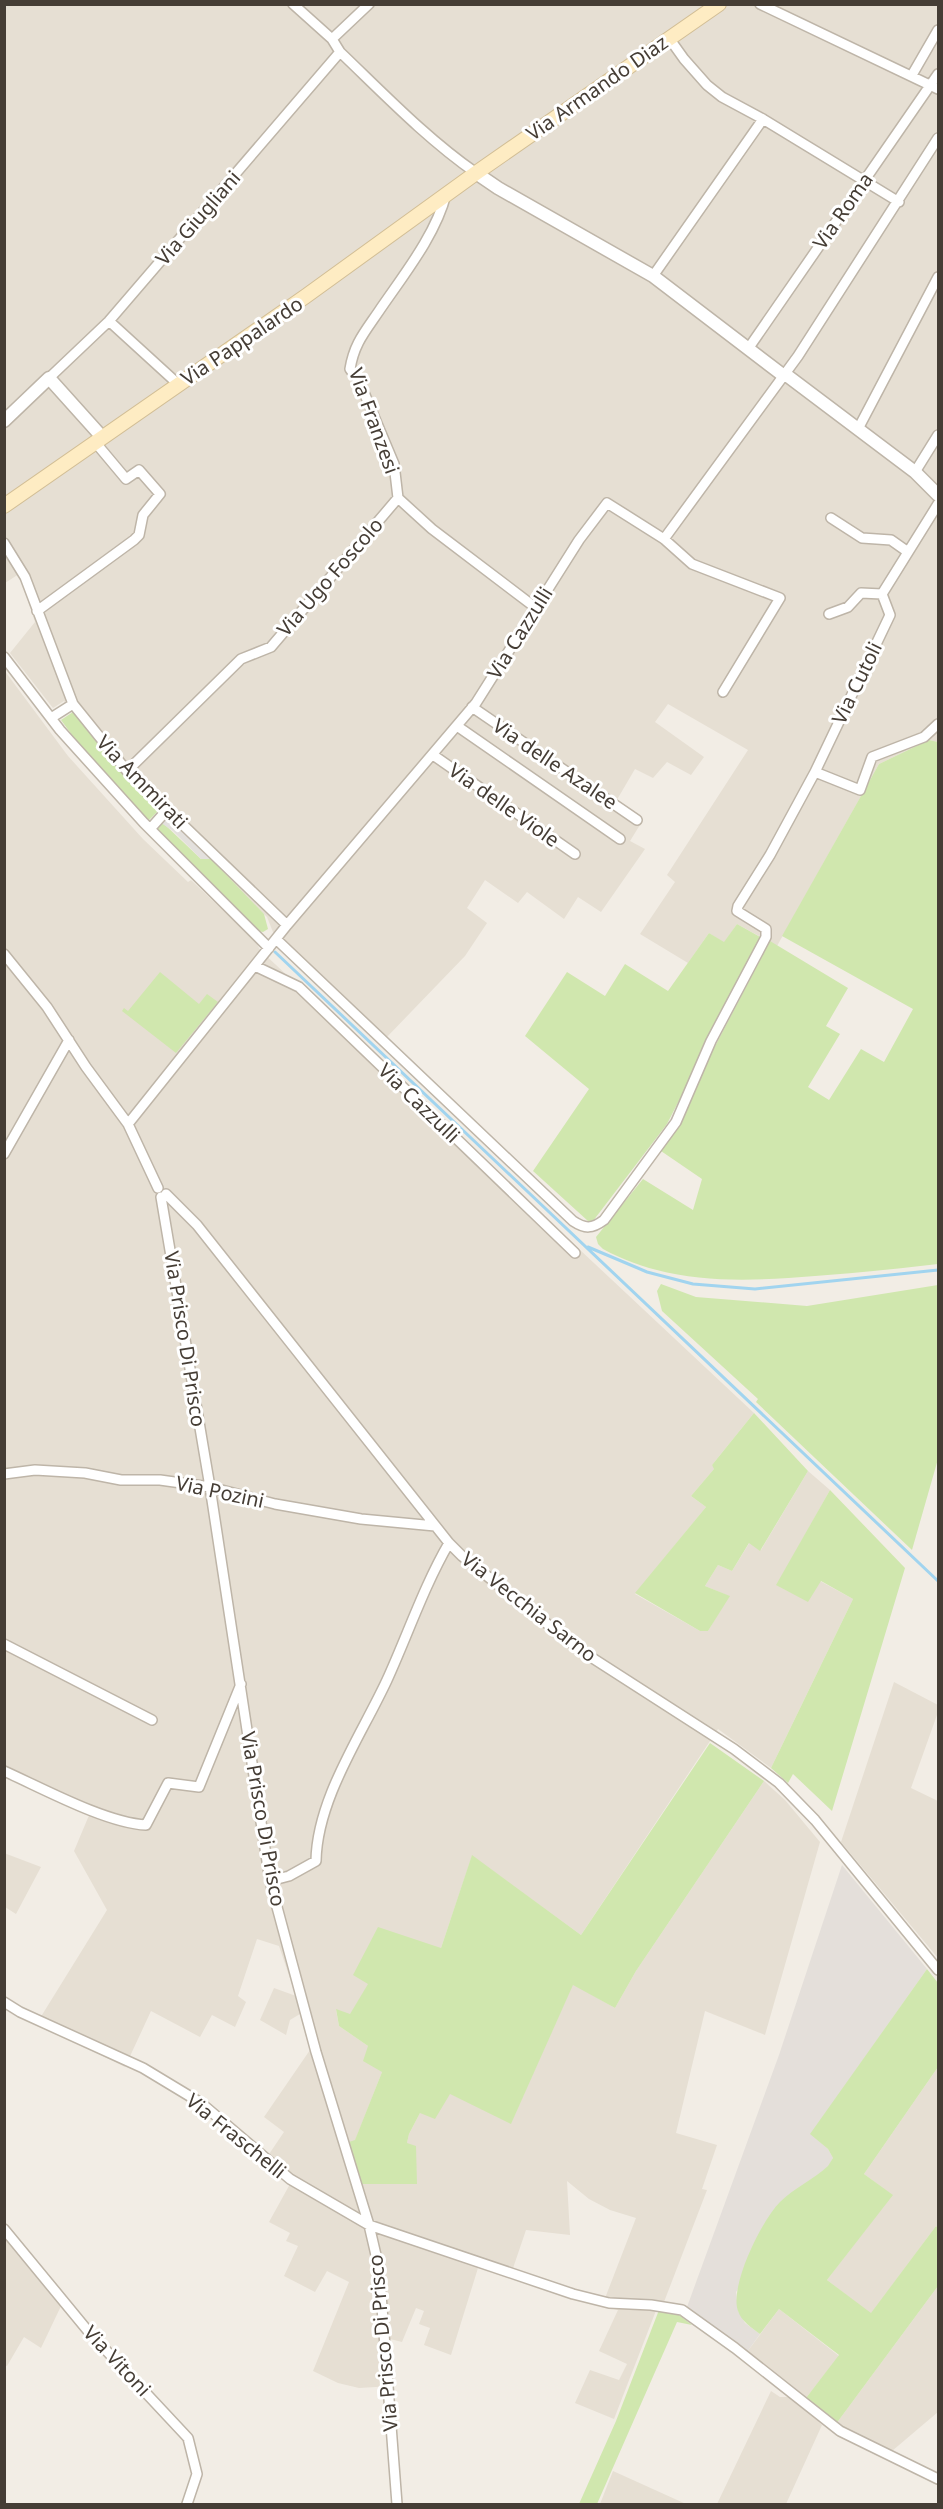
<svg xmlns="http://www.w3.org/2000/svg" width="943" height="2509" font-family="'Noto Sans',sans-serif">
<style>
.residential{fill:#e6dfd3}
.industrial{fill:#e4dfda}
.green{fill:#d0e7ae}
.parking{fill:#e3e0dd}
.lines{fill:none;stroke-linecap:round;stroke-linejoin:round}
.stream{stroke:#a1d4ef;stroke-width:3}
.minor-casing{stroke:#beb5a8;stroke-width:12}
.tertiary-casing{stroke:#beb5a8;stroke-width:15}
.secondary-casing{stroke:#d2be95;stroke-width:16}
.minor{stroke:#fff;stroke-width:9}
.tertiary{stroke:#fff;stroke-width:12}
.secondary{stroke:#feecc3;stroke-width:14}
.labels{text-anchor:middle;stroke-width:6;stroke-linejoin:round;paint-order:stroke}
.street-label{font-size:20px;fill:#453d35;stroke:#fff}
</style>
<rect width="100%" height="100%" fill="#f2ede5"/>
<!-- residential -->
<path class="residential" d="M5 5H938V742L929 740 879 764 777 946 737 924 724 943 709 933 688 963 640 934 675 882 667 875 748 750 668 704 655 722 704 757 691 775 667 762 653 778 635 769 615 803 643 820 630 841 645 849 601 912 578 897 564 919 527 892 518 903 485 880 467 908 487 923 465 956 385 1039 273 932 267 917 109 759 76 719 64 701 53 708 10 653 35 622 19 574 5 583Z
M4 670 68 756 143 839 188 882 191 880 256 942 260 950 754 1413 712 1465 715 1468 691 1496 706 1507 635 1594 700 1631H708L729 1596 705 1586 718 1565 732 1571 750 1542 761 1550 808 1471 830 1490 777 1585 820 1581 853 1599 771 1768 718 1729 581 1935 472 1856 441 1948 369 1984 350 2015 336 2010 339 2026 368 2046 382 2072 355 2141 407 2143 409 2134 420 2113 449 2093 511 2123 573 1984 615 2008 636 1971 764 1781 785 1800 820 1842 765 2035 705 2011 676 2133 717 2145 702 2189 707 2190 664 2302 657 2308 614 2419 575 2403 590 2370 619 2380 627 2364 599 2351 618 2310 602 2306 636 2218 610 2210 589 2199 567 2181 570 2235 526 2230 510 2277 478 2268 451 2355 424 2345 430 2328 419 2324 424 2311 416 2308 402 2342 390 2339 392 2386 359 2388 338 2383 313 2371 349 2282 327 2271 315 2292 284 2276 298 2246 286 2241 290 2233 269 2222 290 2184 263 2163 284 2132 264 2117 310 2050 300 2014 290 2020 286 2035 260 2020 274 1988 296 1996 279 1946 257 1939 238 1996 246 2002 235 2027 212 2015 200 2037 151 2011 125 2067 37 2023 107 1910 74 1851 90 1813 5 1776Z
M894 1682 938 1705V1712L911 1788 938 1801V1958L841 1842Z
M4 1853 41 1867 16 1914 5 1907Z
M938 2067V2228L936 2226 871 2314 827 2280 892 2195 864 2174Z
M5 2239 61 2306 41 2348 24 2337 7 2366 4 2365Z
M938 2286V2412L892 2451 836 2424Z
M779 2309 839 2356 806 2398 747 2352Z
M771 2391 780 2397H791L822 2425 786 2504H717Z
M613 2471 686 2504H600Z"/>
<!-- industrial -->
<path class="industrial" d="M842 1865 927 1969 811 2134 828 2149 833 2158 829 2166 813 2180 736 2292 738 2311 745 2323 760 2334 747 2352 687 2307 779 2055Z"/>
<!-- green -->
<path class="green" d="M73 712 109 758 159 810 148 821 83 750 61 720Z
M929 740 938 742V1264C897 1269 856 1273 815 1276 742 1282 669 1285 603 1249L598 1244 596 1237 643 1179 693 1210 702 1179 661 1151 676 1130 712 1052 770 941 848 988 826 1026 840 1034 808 1087 829 1100 861 1049 884 1062 913 1009 782 936 879 764Z
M162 822 201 859H211L264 914 268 929 263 932 258 931 155 830Z
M737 924 762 938 667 1124 593 1221H588L533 1171 589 1089 525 1036 567 972 605 996 625 964 668 991 709 933 724 942Z
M160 972 199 1004 207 994 218 1002 176 1053 122 1011 124 1008 128 1011Z
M661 1284 696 1297 807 1306 938 1285V1459L912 1550 756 1402 758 1399 662 1311 657 1291Z
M754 1413 808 1471 760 1551 749 1543 732 1571 718 1565 705 1586 730 1596 708 1631H700L635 1593 706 1507 691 1496 714 1469 712 1465Z
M830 1490 905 1568 832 1811 793 1774 788 1783 771 1768 853 1599 821 1581 808 1602 776 1585Z
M710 1743 764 1781 636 1971 615 2008 573 1985 511 2124 450 2094 435 2119 420 2113 409 2134 407 2143 416 2146 417 2184H361L349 2142 355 2140 382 2072 363 2061 368 2046 339 2026 336 2009 350 2014 368 1984 353 1975 378 1927 441 1948 472 1855 581 1935Z
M927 1969 938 1983V2067L864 2174 893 2195 827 2280 871 2313 936 2226 938 2228V2286L836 2424 806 2398 839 2355 779 2309 760 2334C752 2328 741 2321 738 2311 729 2286 762 2220 780 2202 794 2188 814 2179 828 2166L833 2158 828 2149 810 2134Z
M659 2310 679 2315 692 2325 677 2322 597 2504H579L616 2421Z"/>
<!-- parking -->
<path class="parking" d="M165 821H170L178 827 212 859H201L173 831 161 823Z"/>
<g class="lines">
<!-- stream -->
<path class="stream" d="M275 952 938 1581
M588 1247 647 1272 693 1284 755 1289 938 1270"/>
<defs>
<path id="minor" d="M293 4 332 39 340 52C384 94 426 138 476 173
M760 4 938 89
M669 38 684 59 707 85 722 97 763 119 899 202
M332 39 369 4
M912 75 938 30
M446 194C436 235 402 277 379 311 364 333 354 344 350 369L360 383 394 464 398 498 432 529 536 608
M653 276 763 119
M109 321 178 384
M748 349 938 74
M49 378 109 321 340 52
M858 429 938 277
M915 472 938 435
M831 518 862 538 891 540 908 552
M664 539 798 356 938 138
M4 543 25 577 73 704 127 771 287 925
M882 594 890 615 815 772 860 790 872 757 924 737 938 724
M37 611 134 540 139 535 143 515 160 494 139 470 126 479 95 442
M829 614 848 607 861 593 882 594 938 504
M4 657 60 730 144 823 269 948
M472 707 637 820
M51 718 73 704
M457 726 620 839
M433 755 575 854
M127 771 241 659 271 647 398 498
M150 829 167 810
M276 939 573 1221C585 1229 592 1229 604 1220L676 1122 711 1041 766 937V929L737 911 738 906 770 855 815 772
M4 954 47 1007 86 1067 128 1124 158 1188
M255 966 299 987 575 1253
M128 1124 287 925 476 703 579 540 607 503 664 539 692 564 780 598 723 692
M4 1154 69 1040
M166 1194 197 1225 449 1543 462 1556 580 1650 734 1749 779 1783 815 1820 938 1970
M161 1197 210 1487 270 1881 316 2052 369 2225 379 2268 397 2504
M4 1474 35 1470 85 1473 121 1480H160L210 1487 275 1504 361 1519 435 1526
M4 1644 152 1720
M4 1771C42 1788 106 1823 146 1825L168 1783 199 1787 241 1684
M270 1881 289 1876 316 1861C317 1799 361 1736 387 1680 408 1634 424 1586 449 1543
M4 2002 20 2012 143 2068 201 2103 290 2179 369 2225 573 2294 609 2303 651 2305 682 2310 735 2348 840 2431 938 2479
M4 2229 88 2331 188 2438 197 2474 187 2504"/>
<path id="tertiary" d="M476 173 498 188 653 276 784 376
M785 374 915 472 938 495
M4 421 49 378 102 437"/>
<path id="secondary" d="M4 506 306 296 476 173 719 4"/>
</defs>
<!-- minor casing -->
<use href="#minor" class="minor-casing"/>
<!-- tertiary casing -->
<use href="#tertiary" class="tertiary-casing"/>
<!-- secondary casing -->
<use href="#secondary" class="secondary-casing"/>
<!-- minor -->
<use href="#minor" class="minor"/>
<!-- tertiary -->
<use href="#tertiary" class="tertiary"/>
<!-- secondary -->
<use href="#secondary" class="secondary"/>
</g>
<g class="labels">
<!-- street labels -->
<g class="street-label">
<text transform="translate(597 88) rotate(-35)" y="7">Via Armando Diaz</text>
<text transform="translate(843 211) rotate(-55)" y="7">Via Roma</text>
<text transform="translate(198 218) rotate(-49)" y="7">Via Giugliani</text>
<text transform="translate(242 341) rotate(-34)" y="7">Via Pappalardo</text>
<text transform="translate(374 421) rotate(70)" y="7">Via Franzesi</text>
<text transform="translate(330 577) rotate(-49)" y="7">Via Ugo Foscolo</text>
<text transform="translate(520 633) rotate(-58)" y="7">Via Cazzulli</text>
<text transform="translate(857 683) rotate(-64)" y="7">Via Cutoli</text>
<text transform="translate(555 764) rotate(34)" y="7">Via delle Azalee</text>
<text transform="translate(142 782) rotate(46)" y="7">Via Ammirati</text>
<text transform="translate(504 805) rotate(35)" y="7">Via delle Viole</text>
<text transform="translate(419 1103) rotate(44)" y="7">Via Cazzulli</text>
<text transform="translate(185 1339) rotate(81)" y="7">Via Prisco Di Prisco</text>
<text transform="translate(220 1492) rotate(12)" y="7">Via Pozini</text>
<text transform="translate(529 1607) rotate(38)" y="7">Via Vecchia Sarno</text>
<text transform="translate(263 1819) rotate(80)" y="7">Via Prisco Di Prisco</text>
<text transform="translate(236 2136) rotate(39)" y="7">Via Fraschelli</text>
<text transform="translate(383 2343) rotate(-95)" y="7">Via Prisco Di Prisco</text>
<text transform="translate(117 2361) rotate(47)" y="7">Via Vitoni</text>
</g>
</g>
<!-- border -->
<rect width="943" height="2509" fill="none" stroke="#453d35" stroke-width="12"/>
</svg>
